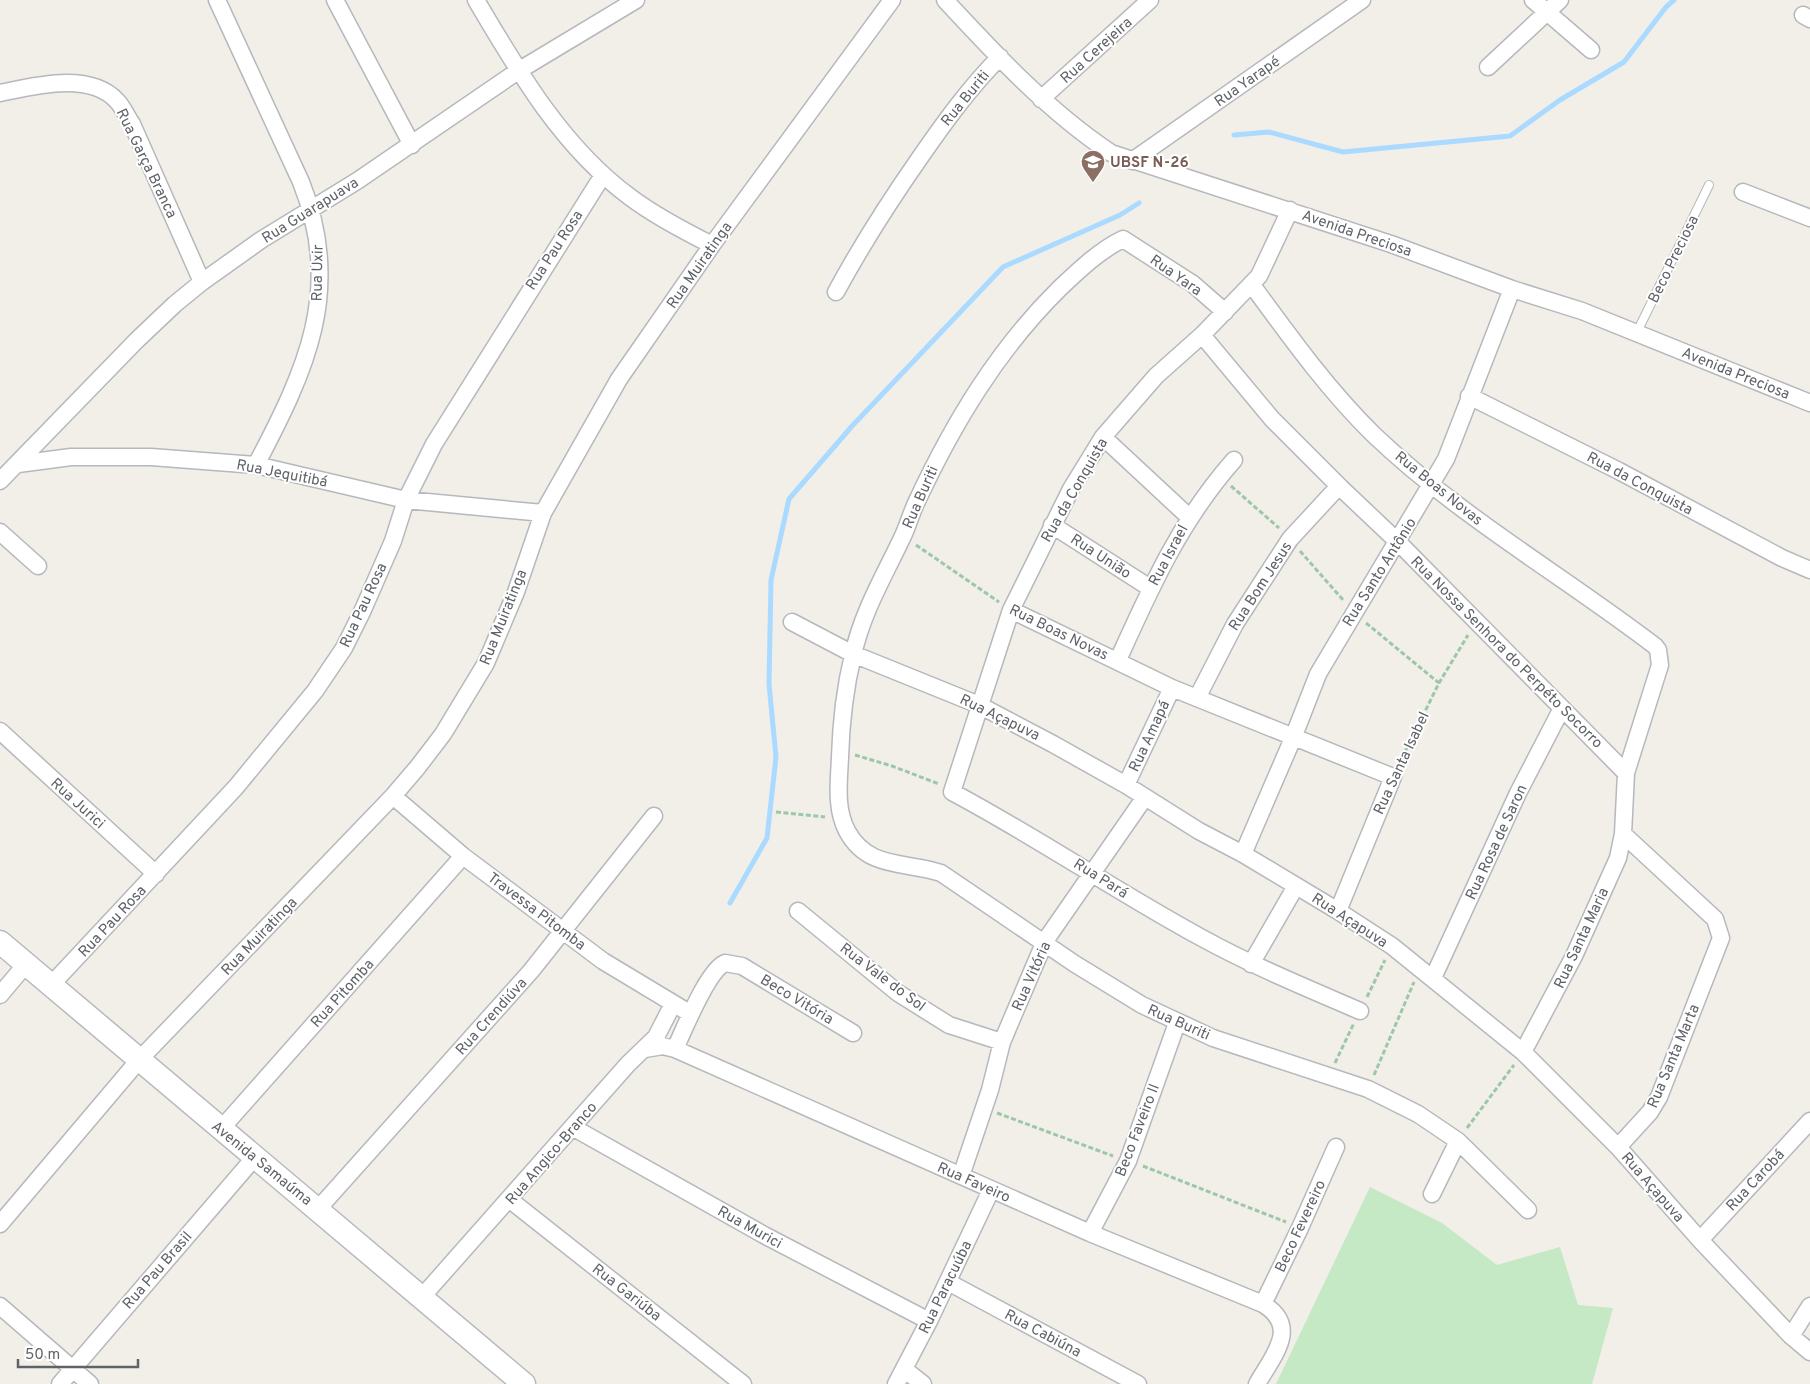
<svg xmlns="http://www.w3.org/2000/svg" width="1810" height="1384" font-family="Overpass,sans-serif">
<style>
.green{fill:#c5e8c5}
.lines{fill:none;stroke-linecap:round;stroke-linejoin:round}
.stream{stroke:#aadaff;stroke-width:5}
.lane-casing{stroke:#b5b8bc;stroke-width:10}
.street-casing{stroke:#b5b8bc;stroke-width:19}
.secondary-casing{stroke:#b6babf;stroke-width:25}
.path{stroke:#9cc7a9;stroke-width:3;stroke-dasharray:5 2.5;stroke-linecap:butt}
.lane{stroke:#fff;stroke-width:8}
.street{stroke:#fff;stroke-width:16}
.secondary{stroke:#fff;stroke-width:22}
.labels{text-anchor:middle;stroke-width:4;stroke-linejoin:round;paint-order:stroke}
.street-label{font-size:15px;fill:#5f6368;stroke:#fff}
.education-label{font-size:15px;font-weight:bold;fill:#785e54;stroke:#fff;text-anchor:start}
</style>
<rect width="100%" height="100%" fill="#f1efe8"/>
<!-- green -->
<path class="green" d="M1370 1187 1442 1223 1497 1265 1560 1247 1578 1305 1613 1308 1592 1384H1276Z"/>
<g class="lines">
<!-- stream -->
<path class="stream" d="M1234 135 1269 132 1343 152 1510 136 1560 100 1624 62 1666 7 1674 0
M730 903 767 838 776 757 769 684 771 580 789 499 853 425 1003 267 1120 215 1139 203"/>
<defs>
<path id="lane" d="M1637 332 1709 185"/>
<path id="street" d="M217 0 301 182C344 290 306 370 256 465
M335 0 412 145
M476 0C518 71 562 147 630 197 655 216 684 231 712 245
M945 0C996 55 1048 111 1111 153L1391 244 1512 289 1582 311 1810 403
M1533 0 1591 50
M1803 15 1810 19
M1488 67 1560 0
M0 93C34 86 90 71 117 101 123 107 127 117 132 124L202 282
M1041 99 1150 0
M1132 161 1362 0
M1743 192 1810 218
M1290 210 1259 276 1202 335 1156 376 1103 437 1071 489 1011 610 952 792C1037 837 1117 892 1202 938 1253 966 1307 988 1360 1011
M1252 285C1290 337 1328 390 1374 435 1459 516 1562 575 1655 646L1658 650 1660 665 1626 773 1623 834 1618 858 1574 956 1523 1052
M836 292C861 246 889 202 919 159 944 123 969 88 1000 57
M1225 312 1193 284 1123 239C1100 250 1079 270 1060 288 998 349 954 422 917 501 911 513 908 526 902 538 884 576 862 613 853 655 845 688 841 723 840 757 839 782 835 808 847 831 868 870 906 861 941 873L1075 964 1142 1005 1213 1038 1368 1089 1418 1114 1458 1141 1528 1210
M1202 335 1272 419 1341 488 1398 542 1626 773
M1469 396 1619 471 1782 558 1810 570
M1103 437 1189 517
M18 464 71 457H151L256 465 406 500 543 513
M0 481 137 340 175 304 202 282 261 240 357 181 518 71 636 0
M1052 525 1150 588
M0 532 38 566
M1011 610 1172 688 1393 777 1338 911
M792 622 853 654 979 705 1053 744 1126 785 1199 831 1243 854 1338 911 1392 946 1523 1052 1618 1147 1700 1240 1791 1336 1810 1352
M1118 660C1151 587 1180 521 1234 460
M1197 698 1235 624 1290 539 1339 486
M0 731 156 874
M1126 785 1172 688
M393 796 463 856 603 961 691 1014
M1243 854 1293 738 1318 674 1446 459 1512 289
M798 911 898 993 949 1025 1002 1042
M1251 964 1296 886
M1433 978 1518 793 1562 708
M51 985 236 787 315 691 344 648 362 612 393 541 406 500 434 444 603 175
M0 995 26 964
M645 1049 663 1046 675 1049 1090 1233 1263 1304C1301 1327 1272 1357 1257 1384
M675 1049C684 1030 707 971 725 963L742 966 853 1033
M574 1128 764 1235 929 1321
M221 1129 463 856
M1618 1147 1650 1112 1659 1097 1721 938 1715 919 1623 834
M961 1176 990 1090 1002 1042 1045 941 1145 797
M1432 1194 1458 1141
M510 1200 743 1384
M318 1209 531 971 654 816
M0 1224 139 1060 393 796 417 768 443 734 486 663 516 592 543 513 619 379 712 245 892 0
M1090 1233 1128 1161 1177 1023
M1700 1240 1810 1121
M948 1282 1138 1384
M421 1298 628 1064 656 1037 673 1004
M1263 1304 1300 1228 1336 1147
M0 1306 90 1384
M1791 1336 1810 1306
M904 1369 923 1384
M60 1384 255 1157
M896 1384 929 1321 991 1190"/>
<path id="secondary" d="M0 942 524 1384"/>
</defs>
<!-- lane casing -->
<use href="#lane" class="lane-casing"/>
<!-- street casing -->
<use href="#street" class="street-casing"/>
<!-- secondary casing -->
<use href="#secondary" class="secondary-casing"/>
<!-- path -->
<path class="path" d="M1231 486 1279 528
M916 545 999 602
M1300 551 1344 601
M1366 623 1439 683
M855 755 892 766 939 784
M1399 764 1439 683 1468 635
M776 812 825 817
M1367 997 1385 960
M1335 1063 1354 1023
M1374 1075 1414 982
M997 1113 1113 1156
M1467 1128 1514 1065
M1143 1166 1286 1222"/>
<!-- lane -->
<use href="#lane" class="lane"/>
<!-- street -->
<use href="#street" class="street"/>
<!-- secondary -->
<use href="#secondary" class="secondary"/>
</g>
<!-- icons -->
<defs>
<symbol id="school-pin" viewBox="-11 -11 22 30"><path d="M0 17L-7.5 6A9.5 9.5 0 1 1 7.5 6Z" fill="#8d6e63" stroke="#fff"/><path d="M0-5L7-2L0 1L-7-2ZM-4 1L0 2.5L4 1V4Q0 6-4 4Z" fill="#fff"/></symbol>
</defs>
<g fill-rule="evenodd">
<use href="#school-pin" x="1079" y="148" width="28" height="38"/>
</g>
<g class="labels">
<!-- street labels -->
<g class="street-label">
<text transform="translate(1096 50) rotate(-42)" y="5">Rua Cerejeira</text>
<text transform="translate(1247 81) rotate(-35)" y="5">Rua Yarapé</text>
<text transform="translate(965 98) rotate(-51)" y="5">Rua Buriti</text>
<text transform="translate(147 163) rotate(64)" y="5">Rua Garça Branca</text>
<text transform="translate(310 210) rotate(-32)" y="5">Rua Guarapuava</text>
<text transform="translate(1357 233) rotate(19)" y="5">Avenida Preciosa</text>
<text transform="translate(554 250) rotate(-57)" y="5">Rua Pau Rosa</text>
<text transform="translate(1673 259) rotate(-64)" y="5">Beco Preciosa</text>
<text transform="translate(699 265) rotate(-55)" y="5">Rua Muiratinga</text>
<text transform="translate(317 273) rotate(-89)" y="5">Rua Uxir</text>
<text transform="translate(1176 275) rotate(35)" y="5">Rua Yara</text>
<text transform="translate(1736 373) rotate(22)" y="5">Avenida Preciosa</text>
<text transform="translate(282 473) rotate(11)" y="5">Rua Jequitibá</text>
<text transform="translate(1640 483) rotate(28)" y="5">Rua da Conquista</text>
<text transform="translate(1439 488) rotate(39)" y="5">Rua Boas Novas</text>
<text transform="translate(1074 490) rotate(-60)" y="5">Rua da Conquista</text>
<text transform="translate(920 497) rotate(-66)" y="5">Rua Buriti</text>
<text transform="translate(1168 555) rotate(-62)" y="5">Rua Israel</text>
<text transform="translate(1101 556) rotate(33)" y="5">Rua União</text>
<text transform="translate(1379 572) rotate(-58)" y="5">Rua Santo Antônio</text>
<text transform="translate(1260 586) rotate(-57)" y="5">Rua Bom Jesus</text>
<text transform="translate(363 605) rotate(-65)" y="5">Rua Pau Rosa</text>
<text transform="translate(503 617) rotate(-68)" y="5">Rua Muiratinga</text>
<text transform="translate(1059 632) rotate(26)" y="5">Rua Boas Novas</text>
<text transform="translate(1507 652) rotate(45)" y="5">Rua Nossa Senhora do Perpéto Socorro</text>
<text transform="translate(1000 717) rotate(26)" y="5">Rua Açapuva</text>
<text transform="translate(1149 736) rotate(-65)" y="5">Rua Amapá</text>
<text transform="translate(1401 763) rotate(-65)" y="5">Rua Santa Isabel</text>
<text transform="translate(78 803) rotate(42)" y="5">Rua Jurici</text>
<text transform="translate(1496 842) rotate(-65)" y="5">Rua Rosa de Saron</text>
<text transform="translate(1101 878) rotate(32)" y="5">Rua Pará</text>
<text transform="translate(537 911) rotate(37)" y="5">Travessa Pitomba</text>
<text transform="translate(1350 920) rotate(33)" y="5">Rua Açapuva</text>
<text transform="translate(112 921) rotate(-47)" y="5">Rua Pau Rosa</text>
<text transform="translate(259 936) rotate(-46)" y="5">Rua Muiratinga</text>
<text transform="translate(1581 938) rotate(-65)" y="5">Rua Santa Maria</text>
<text transform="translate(1031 976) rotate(-66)" y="5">Rua Vitória</text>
<text transform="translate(883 977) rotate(37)" y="5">Rua Vale do Sol</text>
<text transform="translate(342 993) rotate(-48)" y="5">Rua Pitomba</text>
<text transform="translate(797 999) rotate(31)" y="5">Beco Vitória</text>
<text transform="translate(491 1016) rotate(-48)" y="5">Rua Crendiúva</text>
<text transform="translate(1179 1022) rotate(24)" y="5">Rua Buriti</text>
<text transform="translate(1673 1056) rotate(-67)" y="5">Rua Santa Marta</text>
<text transform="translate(1137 1130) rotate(-69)" y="5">Beco Faveiro II</text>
<text transform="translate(551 1153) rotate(-49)" y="5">Rua Angico-Branco</text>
<text transform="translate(262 1163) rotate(39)" y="5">Avenida Samaúma</text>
<text transform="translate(1755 1180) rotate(-47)" y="5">Rua Carobá</text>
<text transform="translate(974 1182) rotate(24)" y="5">Rua Faveiro</text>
<text transform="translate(1653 1187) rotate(49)" y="5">Rua Açapuva</text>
<text transform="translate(1300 1226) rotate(-65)" y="5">Beco Fevereiro</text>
<text transform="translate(750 1227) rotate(29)" y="5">Rua Murici</text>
<text transform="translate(157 1270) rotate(-49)" y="5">Rua Pau Brasil</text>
<text transform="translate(945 1287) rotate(-64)" y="5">Rua Paracuúba</text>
<text transform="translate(627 1292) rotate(38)" y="5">Rua Gariúba</text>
<text transform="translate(1043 1333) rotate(28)" y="5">Rua Cabiúna</text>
</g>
<!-- education labels -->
<g class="education-label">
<text x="1110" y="167">UBSF N-26</text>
</g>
</g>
<!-- scale -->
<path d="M18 1359v8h120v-8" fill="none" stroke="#5f6368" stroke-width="2.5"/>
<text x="25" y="1359" font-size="15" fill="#5f6368" stroke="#ffffff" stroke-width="4" paint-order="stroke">50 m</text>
</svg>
